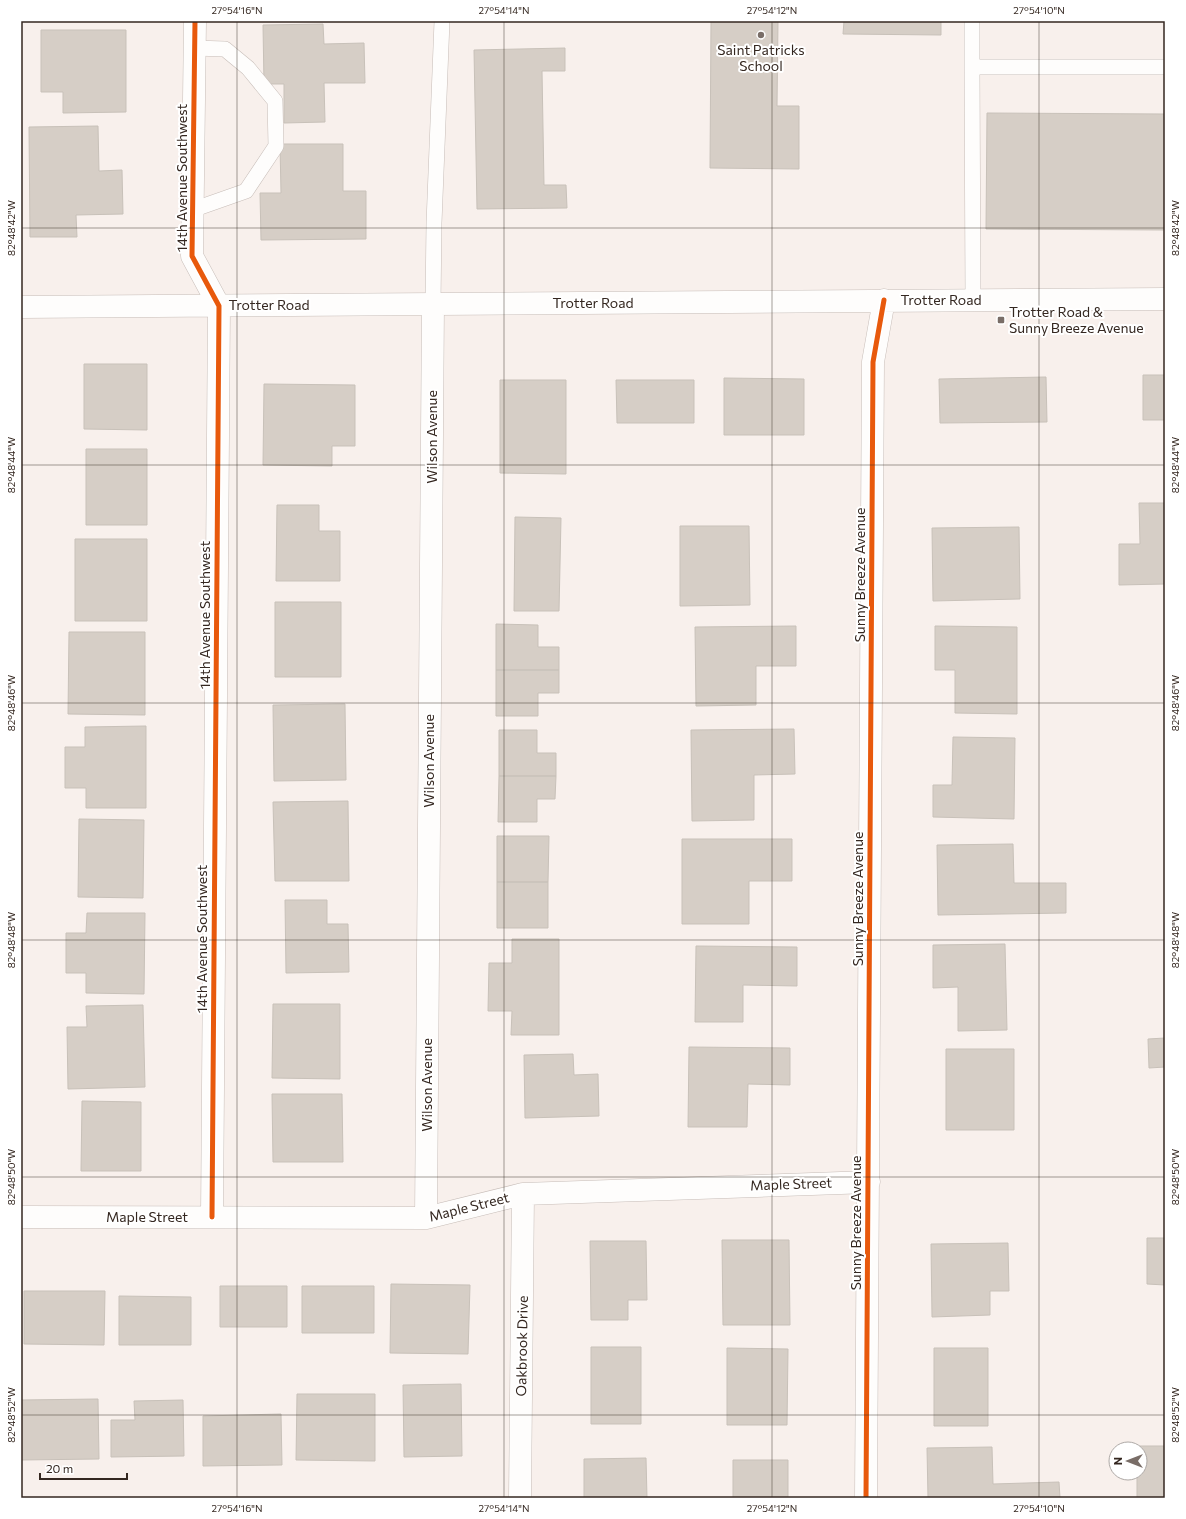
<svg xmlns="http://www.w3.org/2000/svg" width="1186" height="1519" font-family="Commissioner,sans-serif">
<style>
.building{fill:#d6cec6;stroke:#c8c1b9}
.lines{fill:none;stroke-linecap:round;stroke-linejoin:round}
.service-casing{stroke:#c7bdb8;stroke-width:16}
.minor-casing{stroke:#c7bdb8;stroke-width:23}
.service{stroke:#fefdfc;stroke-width:15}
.minor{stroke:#fefdfc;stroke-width:22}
.cycleway-casing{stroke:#fff;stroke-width:8}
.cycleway{stroke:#e8590c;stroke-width:5}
.ticks{fill:none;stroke:#342720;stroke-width:1;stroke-opacity:0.45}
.poi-dot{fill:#796d67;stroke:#fff;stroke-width:1.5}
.labels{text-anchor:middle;stroke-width:4;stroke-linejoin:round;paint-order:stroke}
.poi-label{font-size:14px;fill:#342720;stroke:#fff}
.street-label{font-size:14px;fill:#342720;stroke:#fff}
.neatline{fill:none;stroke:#342720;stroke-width:1.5}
.ticks-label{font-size:10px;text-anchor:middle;fill:#342720}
</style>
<rect width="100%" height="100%" fill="#f8f0ec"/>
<!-- building -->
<path class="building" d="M711 21H778L777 106H799V169L710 168Z
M844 21H941V35L843 34Z
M323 24 324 44 364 43 365 83H324L325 122 284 123V84H264L263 25Z
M41 30H126V112L63 113V92H41Z
M565 48V71H542L544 185H566L567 208 477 209 474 50Z
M987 113 1165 114V230L986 229Z
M98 126 99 171 122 170 123 214 76 215 77 237H30L29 127Z
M280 144H343V191H366V239L261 240 260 193H281Z
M84 364H147V430L84 429Z
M1143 375H1165V420H1143Z
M1046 377 1047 422 940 423 939 379Z
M724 378 804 379V435H724Z
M500 380H566V474L500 473Z
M616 380H694V423H617Z
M264 384 355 385V446H332V466L263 465Z
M86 449H147V525H86Z
M1139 503H1165V584L1119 585V544H1140Z
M277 505H319V531H340V581H276Z
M515 517 561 518 559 611H514Z
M680 526H749L750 605 680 606Z
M1019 527 1020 599 933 601 932 528Z
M75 539H147V621H75Z
M275 602H341V677H275Z
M496 624 538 625V647H559V670H496Z
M796 626V666H756V705L696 706 695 627Z
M935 626 1017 627V714L955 713V670H935Z
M69 632H145V715L68 714Z
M496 670H559V693H538V716H496Z
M345 704 346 780 274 781 273 705Z
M146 726V808H86V788H65V747H85V727Z
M794 729 795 774 754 775V820L692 821 691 730Z
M499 730H537V753H556V776H499Z
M953 737 1015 738 1014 819 933 817V785H952Z
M499 776H556L555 799H537V822H498Z
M348 801 349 881H275L273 802Z
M79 819 144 820 143 898 78 897Z
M497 836H549L548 882H497Z
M682 839H792V881H749V924H682Z
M1013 844 1014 883H1066V913L938 915 937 845Z
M497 882H548V928H497Z
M285 900H327V924H348L349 972 286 973Z
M87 913H145L144 994 86 993V973H66V933H86Z
M512 939H559V1035H511L512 1011H488L489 963H512Z
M1005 944 1007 1030 958 1031V987L933 988V945Z
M696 946 797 947V986L743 985V1022H695Z
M273 1004H340V1079L272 1078Z
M143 1005 145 1087 68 1089 67 1027H87L86 1006Z
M1165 1038V1067L1149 1068 1148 1039Z
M689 1047 790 1048V1085L748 1084 747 1127H688Z
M946 1049H1014V1130H946Z
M573 1054 574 1075 598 1074 599 1116 525 1118 524 1055Z
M272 1094H342L343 1162H273Z
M82 1101 141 1102V1171H81Z
M1147 1238H1165V1285L1147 1284Z
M722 1240H789L790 1325H723Z
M590 1241H646L647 1300H628V1320H591Z
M1008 1243 1009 1291H990V1315L932 1317 931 1244Z
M391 1284 470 1285 468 1354 390 1353Z
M220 1286H287V1327H220Z
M302 1286H374V1333H302Z
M24 1291H105L104 1345 24 1344Z
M119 1296 191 1297V1345H119Z
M591 1347H641V1424H591Z
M727 1348 788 1349 787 1425H727Z
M934 1348H988V1426H934Z
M461 1384 462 1456 404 1457 403 1385Z
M297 1394H375V1461L296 1460Z
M98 1399 99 1459 21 1460V1400Z
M183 1400 184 1456 111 1457V1420H135L134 1401Z
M281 1414 282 1465 203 1466V1416Z
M1137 1446H1165V1498H1137V1473H1140V1449H1137Z
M992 1447 993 1484 1059 1482 1060 1498H928L927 1448Z
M646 1458 647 1498H584V1459Z
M733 1460H788V1498H733Z"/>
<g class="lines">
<defs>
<path id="service" d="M972 21V67
M192 210 246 191 276 146 275 101 248 68 225 49 194 48
M973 300 972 67H1165
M433 304 434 223 442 21"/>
<path id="minor" d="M195 21 192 256 219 306 212 1217
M21 307 1165 299
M21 1217 426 1218 523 1194 869 1182
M426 1218 433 304
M520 1498 523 1194
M866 1498 873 362 884 300"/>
</defs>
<!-- service casing -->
<use href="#service" class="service-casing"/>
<!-- minor casing -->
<use href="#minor" class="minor-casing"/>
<!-- service -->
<use href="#service" class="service"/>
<!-- minor -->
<use href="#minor" class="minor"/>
<defs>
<path id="cycleway" d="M195 21 192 256 219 306 212 1217
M866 1498 873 362 884 300"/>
</defs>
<!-- cycleway casing -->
<use href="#cycleway" class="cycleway-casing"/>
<!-- cycleway -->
<use href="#cycleway" class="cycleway"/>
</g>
<!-- ticks -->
<path class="ticks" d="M237 21V1498M504 21V1498M772 21V1498M1039 21V1498M21 228H1165M21 465H1165M21 703H1165M21 940H1165M21 1177H1165M21 1415H1165"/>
<!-- markers -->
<g class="poi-dot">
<circle cx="761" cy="35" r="4"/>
<rect x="997" y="316" width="8" height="8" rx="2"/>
</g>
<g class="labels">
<!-- poi labels -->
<g class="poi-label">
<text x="761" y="55">Saint Patricks<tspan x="761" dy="16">School</tspan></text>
<text x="1009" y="317" text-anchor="start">Trotter Road &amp;<tspan x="1009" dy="16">Sunny Breeze Avenue</tspan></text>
</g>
<!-- street labels -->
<g class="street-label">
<text transform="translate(182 178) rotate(-90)" y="5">14th Avenue Southwest</text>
<text x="941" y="305">Trotter Road</text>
<text x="593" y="308">Trotter Road</text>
<text x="269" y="310">Trotter Road</text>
<text transform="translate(432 437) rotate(-90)" y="5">Wilson Avenue</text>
<text transform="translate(860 575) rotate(-90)" y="5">Sunny Breeze Avenue</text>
<text transform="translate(205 615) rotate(-90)" y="5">14th Avenue Southwest</text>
<text transform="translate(429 761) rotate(-90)" y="5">Wilson Avenue</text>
<text transform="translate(858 899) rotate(-90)" y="5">Sunny Breeze Avenue</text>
<text transform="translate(202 939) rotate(-90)" y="5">14th Avenue Southwest</text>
<text transform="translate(427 1085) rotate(-90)" y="5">Wilson Avenue</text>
<text transform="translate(791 1184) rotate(-2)" y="5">Maple Street</text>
<text transform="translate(469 1207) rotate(-14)" y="5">Maple Street</text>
<text x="147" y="1222">Maple Street</text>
<text transform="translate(856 1223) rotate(-90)" y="5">Sunny Breeze Avenue</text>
<text transform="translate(522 1346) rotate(-89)" y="5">Oakbrook Drive</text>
</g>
</g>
<!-- border -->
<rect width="1186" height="1519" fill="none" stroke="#ffffff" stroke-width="44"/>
<!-- north arrow -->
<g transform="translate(1128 1461) rotate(270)"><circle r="19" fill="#ffffff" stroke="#aea9a6"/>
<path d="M0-3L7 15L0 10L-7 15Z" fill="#796d67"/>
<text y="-6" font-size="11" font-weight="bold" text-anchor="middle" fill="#342720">N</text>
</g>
<!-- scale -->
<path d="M40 1473v6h87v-6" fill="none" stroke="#342720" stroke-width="2"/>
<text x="46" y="1473" font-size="12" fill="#342720" stroke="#ffffff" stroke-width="3" paint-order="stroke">20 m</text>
<rect x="22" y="22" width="1142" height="1475" class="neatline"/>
<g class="ticks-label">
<text x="237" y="14">27°54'16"N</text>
<text x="504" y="14">27°54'14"N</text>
<text x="772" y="14">27°54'12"N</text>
<text x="1039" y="14">27°54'10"N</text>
<text transform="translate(1175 228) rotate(-90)" y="4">82°48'42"W</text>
<text transform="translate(11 228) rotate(-90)" y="4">82°48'42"W</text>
<text transform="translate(1175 465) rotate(-90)" y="4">82°48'44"W</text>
<text transform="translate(11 465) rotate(-90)" y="4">82°48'44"W</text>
<text transform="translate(1175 703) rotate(-90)" y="4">82°48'46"W</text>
<text transform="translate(11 703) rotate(-90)" y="4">82°48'46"W</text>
<text transform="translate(1175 940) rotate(-90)" y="4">82°48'48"W</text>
<text transform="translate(11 940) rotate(-90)" y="4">82°48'48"W</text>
<text transform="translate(1175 1177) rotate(-90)" y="4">82°48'50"W</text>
<text transform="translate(11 1177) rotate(-90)" y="4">82°48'50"W</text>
<text transform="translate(1175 1415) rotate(-90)" y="4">82°48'52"W</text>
<text transform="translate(11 1415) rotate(-90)" y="4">82°48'52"W</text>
<text x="237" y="1512">27°54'16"N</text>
<text x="504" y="1512">27°54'14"N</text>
<text x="772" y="1512">27°54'12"N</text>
<text x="1039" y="1512">27°54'10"N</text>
</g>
</svg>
